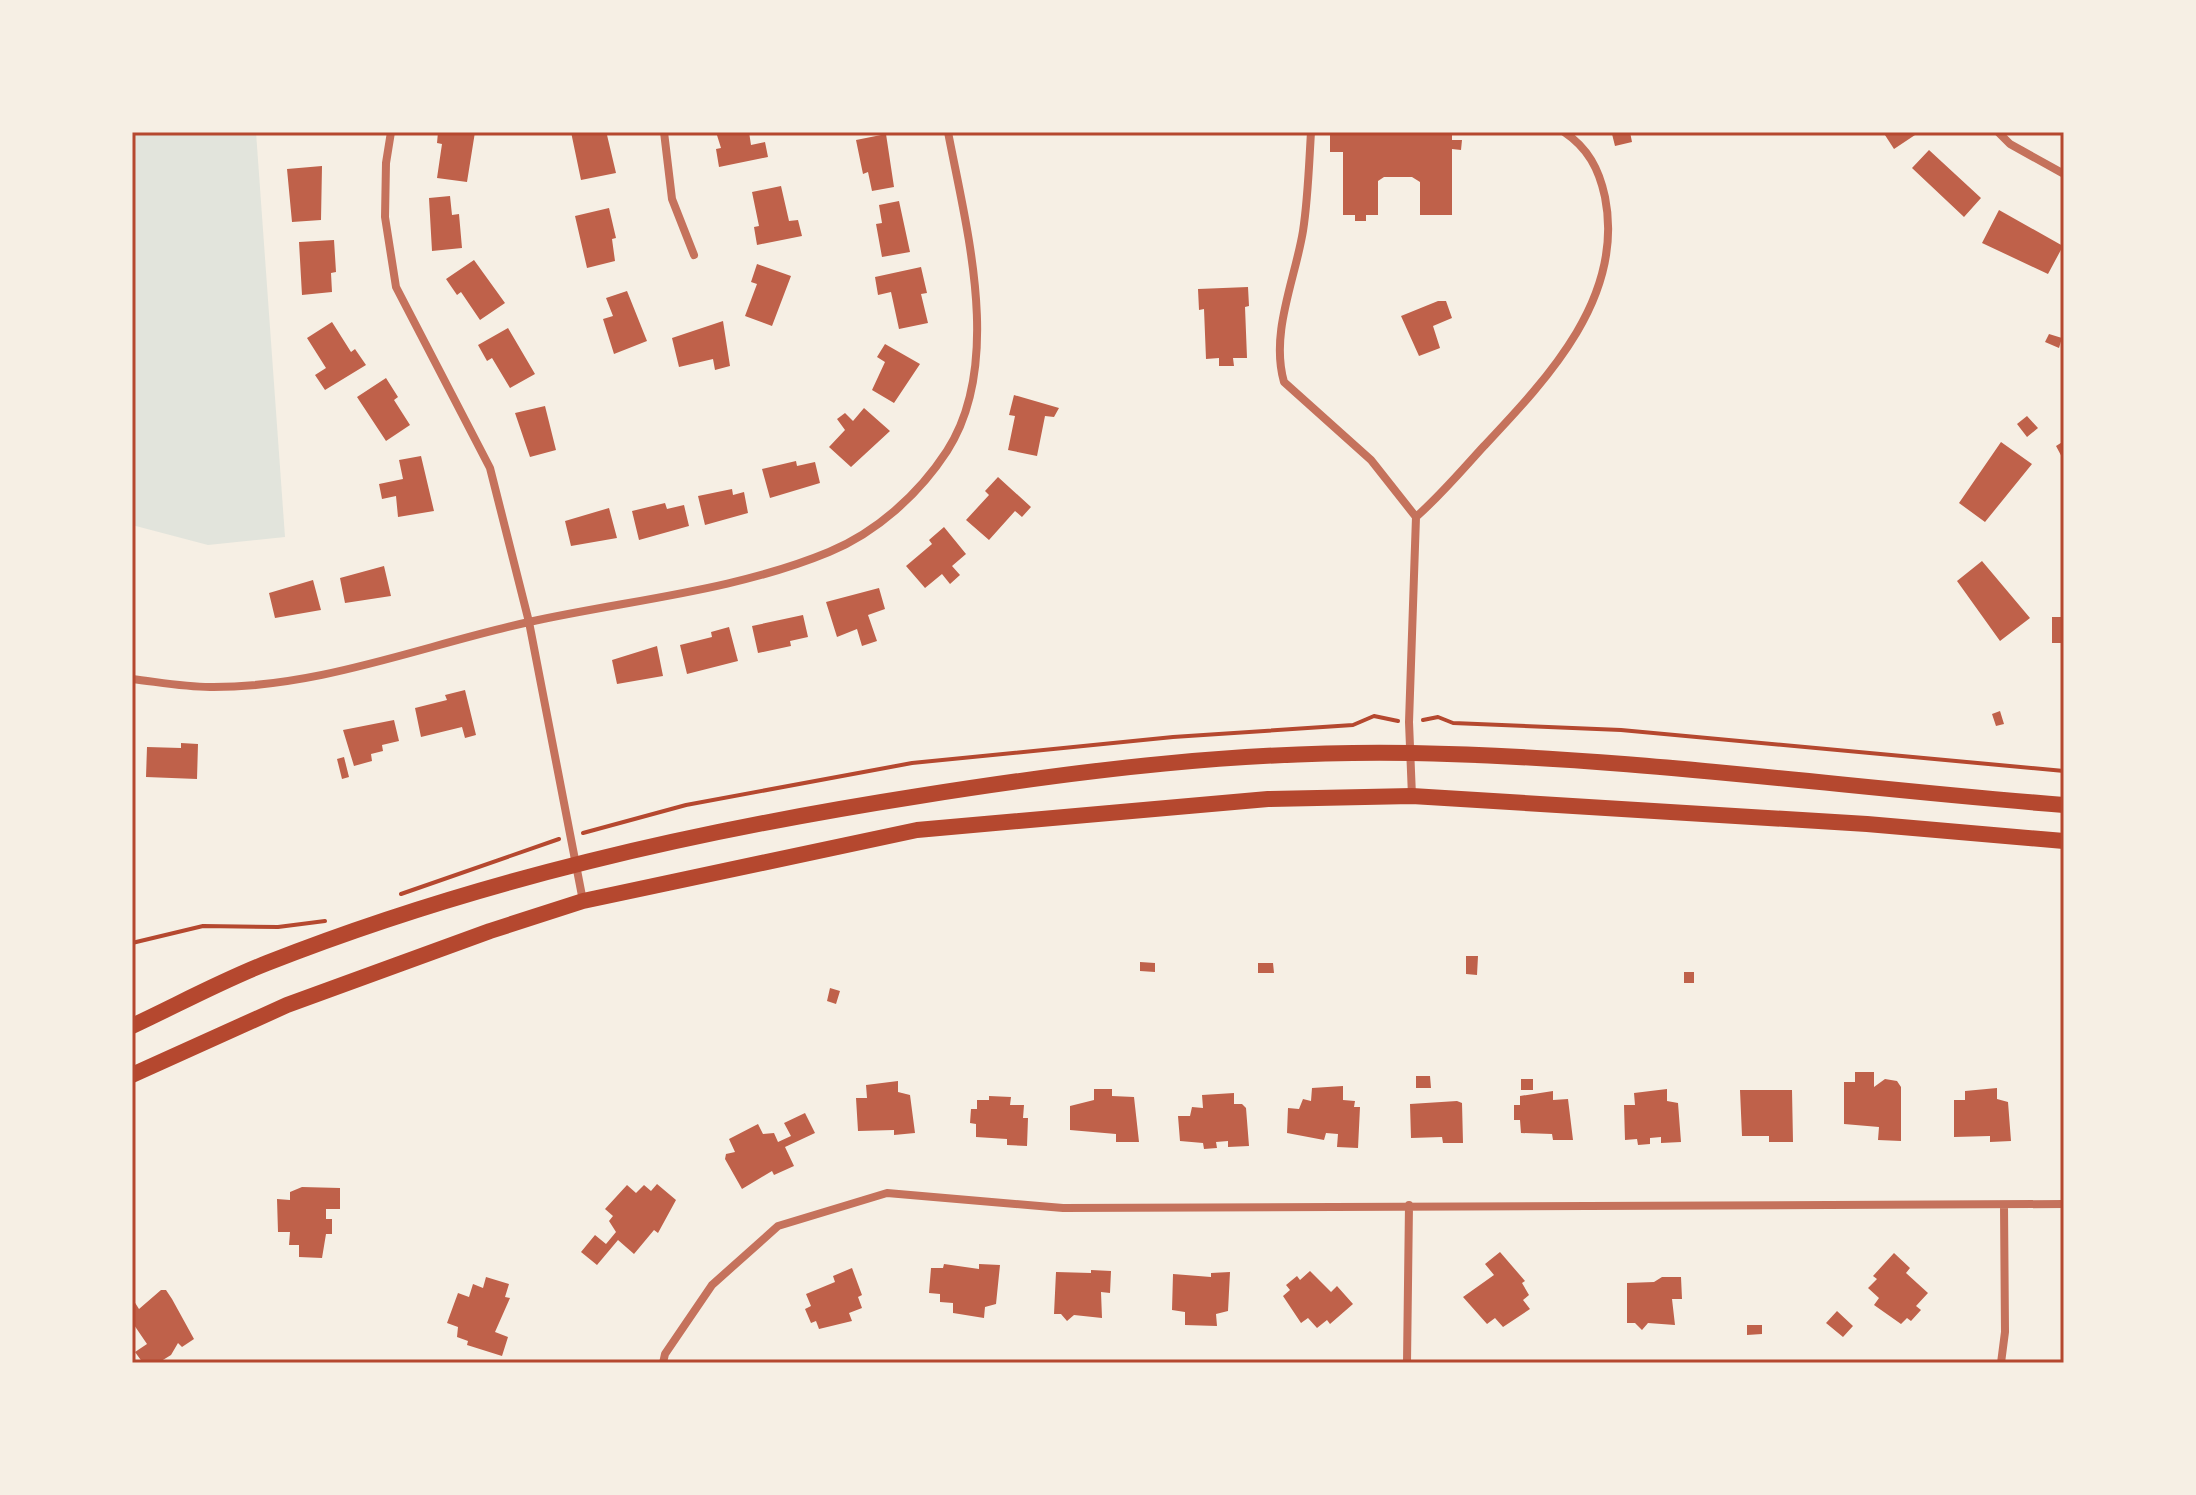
<svg xmlns="http://www.w3.org/2000/svg" width="2196" height="1495" font-family="Manrope,sans-serif">
<style>
.green{fill:#e2e4dc}
.building{fill:#bf614a}
.lines{fill:none;stroke-linecap:round;stroke-linejoin:round}
.path{stroke:#b5482f;stroke-width:4}
.minor{stroke:#c5725c;stroke-width:8}
.primary{stroke:#b5482f;stroke-width:16}
.neatline{fill:none;stroke:#b5482f;stroke-width:3}
</style>
<rect width="100%" height="100%" fill="#f6efe4"/>
<!-- green -->
<path class="green" d="M132 132H256L285 537 208 545 132 525Z"/>
<!-- building -->
<path class="building" d="M438 132H475L467 182 437 178 442 144 437 143Z
M571 132 607 135 616 173 581 180Z
M716 132H749L751 145 765 142 768 157 719 167 716 149 721 148Z
M1330 132H1452V140H1462L1461 150 1452 149V215H1420V182L1412 177H1384L1378 181V215H1366V221H1355V215H1343V152H1330Z
M1621 132H1630L1632 142 1615 146 1612 134Z
M1883 132H1913L1915 135 1894 149Z
M886 134 894 187 872 191 868 172 863 174 856 140Z
M1929 150 1981 198 1964 217 1912 168Z
M322 166 321 220 292 222 287 169Z
M781 186 789 221 798 220 802 236 757 245 754 227 759 226 752 192Z
M450 196 452 215 459 214 462 248 432 251 429 198Z
M899 201 910 252 882 257 876 224 882 223 879 205Z
M609 208 616 238 612 239 615 261 587 268 575 216Z
M1999 210 2063 246 2048 274 1982 243Z
M334 240 336 272 331 273 332 292 302 295 299 242Z
M474 260 505 303 480 320 461 292 457 295 446 279Z
M757 264 791 276 772 326 745 316 757 284 751 282Z
M921 267 927 293 921 294 928 323 899 329 891 292 878 295 875 277Z
M1248 287 1249 306 1245 307 1247 358H1233L1234 366H1219V358L1206 359 1204 309 1199 310 1198 289Z
M627 291 647 341 614 354 603 319 613 316 606 298Z
M1438 301H1446L1452 318 1433 326 1440 348 1419 356 1401 316Z
M723 321 730 366 715 370 713 359 679 367 672 338Z
M332 322 351 352 355 349 366 365 325 390 315 375 326 368 307 338Z
M508 328 535 374 510 388 492 358 487 361 478 345Z
M2049 334 2062 338 2059 348 2045 342Z
M885 344 920 364 894 403 872 390 885 362 877 357Z
M386 378 398 397 394 400 410 425 386 441 357 397Z
M1014 395 1059 408 1054 417 1045 416 1037 456 1008 450 1015 416 1009 415Z
M545 406 556 450 530 457 515 413Z
M864 408 890 431 851 467 829 447 845 430 837 419 845 413 853 421Z
M2027 416 2038 428 2027 437 2017 424Z
M2064 441V461L2056 446Z
M2001 442 2032 464 1985 522 1959 503Z
M421 456 434 511 398 517 396 496 382 499 379 484 403 479 399 460Z
M796 461 797 466 815 462 820 483 770 498 762 469Z
M998 477 1031 507 1022 517 1015 511 989 540 966 520 989 495 985 491Z
M732 489 733 495 744 492 748 513 705 525 698 496Z
M665 503 667 509 684 505 689 526 639 540 632 511Z
M609 508 617 538 571 546 565 521Z
M944 527 966 554 952 566 960 575 950 584 942 574 925 588 906 566 932 544 929 540Z
M1982 561 2030 618 2000 641 1957 581Z
M384 566 391 596 345 603 340 578Z
M313 580 321 610 275 618 269 593Z
M879 588 885 609 868 615 877 641 862 646 857 629 837 637 826 602Z
M803 615 808 637 790 641 791 646 758 653 752 626Z
M2052 617H2064V643H2052Z
M729 627 738 661 687 674 680 645 712 637 711 632Z
M657 646 663 676 617 684 612 660Z
M465 690 476 735 465 738 462 727 421 737 415 708 447 700 445 695Z
M2000 711 2004 724 1996 726 1992 714Z
M394 720 399 741 382 745 383 751 371 754 372 761 354 766 343 730Z
M181 743 198 744 197 779 146 777 147 747 181 748Z
M344 757 349 777 342 779 337 759Z
M1466 956H1478L1477 975 1466 974Z
M1140 962 1155 963V972L1140 971Z
M1258 963H1273L1274 973H1258Z
M1684 972H1694V983H1684Z
M830 988 840 991 836 1004 827 1001Z
M1855 1072H1874V1087L1885 1079 1897 1081 1901 1087V1141L1878 1140 1879 1127 1844 1124V1082H1855Z
M1416 1076H1430L1431 1088H1416Z
M1521 1079H1533V1090H1521Z
M898 1081V1092L910 1095 915 1133 894 1135V1130L858 1131 856 1098H867L866 1085Z
M1343 1086V1100L1355 1101 1354 1107H1360L1358 1148 1337 1147 1338 1134 1326 1133 1324 1140 1287 1133 1288 1108 1299 1109 1303 1099 1311 1101 1312 1088Z
M1997 1088V1099L2008 1102 2011 1141 1990 1142V1136L1954 1137V1100H1965V1091Z
M1094 1089H1112V1096L1134 1097 1139 1142H1116V1134L1070 1130V1106L1094 1100Z
M1667 1089V1101L1678 1103 1681 1142 1661 1143V1137L1650 1138V1144L1638 1145 1637 1139 1625 1140 1624 1105H1635L1634 1093Z
M1740 1090H1792L1793 1142H1769V1136H1742Z
M1553 1091V1100L1568 1099 1573 1140H1553L1552 1134 1521 1133 1520 1120H1514V1105H1520V1096Z
M1234 1093V1104H1242L1246 1108 1249 1146 1228 1147V1141L1216 1142 1217 1148 1204 1149 1203 1143 1180 1141 1178 1116H1190L1192 1107 1203 1108 1202 1095Z
M989 1096 1011 1097 1010 1105H1024L1023 1118H1028L1027 1146 1007 1145V1139L976 1137V1124L970 1123 971 1109H977V1100H989Z
M1457 1101 1462 1103 1463 1143H1443L1442 1137 1411 1138 1410 1104Z
M2061 1105H2064V1142H2061Z
M805 1113 815 1133 785 1147 794 1166 774 1175 772 1171 742 1189 725 1159 726 1154 735 1152 729 1139 758 1124 763 1134 774 1133 778 1142 791 1136 784 1123Z
M657 1184 676 1200 658 1233 654 1230 634 1254 618 1240 597 1265 581 1252 595 1235 606 1244 616 1232 609 1221 613 1216 605 1209 627 1185 636 1193 644 1185 651 1191Z
M302 1187 340 1188V1209H326V1219H332V1234H326L322 1258 299 1257V1245H289L290 1232H278L277 1199 290 1200V1192Z
M1500 1252 1525 1281 1522 1283 1529 1295 1523 1300 1530 1309 1503 1327 1495 1318 1487 1324 1463 1297 1494 1275 1485 1264Z
M1894 1253 1910 1268 1906 1273 1928 1293 1916 1306 1921 1310 1911 1321 1907 1318 1901 1324 1874 1305 1879 1298 1868 1288 1877 1279 1873 1276Z
M944 1264 979 1269V1264L1000 1265 996 1304 985 1307 984 1318 953 1313V1303L940 1302V1294L929 1293 931 1268H943Z
M852 1268 862 1295 858 1297 862 1308 849 1313 852 1321 819 1329 816 1321 811 1323 805 1309 811 1306 806 1294 835 1282 833 1276Z
M1091 1270 1111 1271 1110 1293 1101 1292 1102 1318 1074 1315 1067 1321 1061 1314H1054L1056 1272 1091 1273Z
M1310 1271 1331 1292 1337 1286 1353 1304 1330 1324 1327 1320 1317 1328 1308 1318 1301 1323 1283 1296 1290 1290 1286 1285 1297 1276 1300 1280Z
M1230 1272 1228 1311 1216 1314 1217 1326 1185 1325V1312L1172 1310 1173 1274 1211 1277V1273Z
M486 1277 509 1284 505 1297 510 1298 495 1332 508 1337 502 1356 467 1345 468 1341 457 1337 458 1327 447 1323 458 1293 469 1297 473 1284 483 1288Z
M1662 1277H1681L1682 1299H1672L1675 1325 1648 1323 1642 1330 1635 1323H1627V1283L1654 1282Z
M161 1290H166L172 1299 194 1339 182 1347 178 1343 171 1355 158 1363H143L135 1352 147 1344 132 1322V1298L139 1309Z
M1837 1311 1853 1326 1843 1337 1826 1323Z
M1747 1325H1762V1334L1747 1335Z"/>
<g class="lines">
<!-- path -->
<path class="path" d="M1423 720 1438 717 1453 723 1621 730 2064 771
M583 833 686 805 912 763 1173 737 1353 725 1374 716 1398 721
M401 894 559 839
M132 943 203 926 278 927 325 921"/>
<!-- minor -->
<path class="minor" d="M391 132 386 163 385 217 396 287 490 468 529 622 583 901
M664 132 672 199 694 255
M1311 132C1309 164 1308 199 1303 231 1295 280 1270 333 1284 382L1371 460 1416 517 1409 722 1412 796
M1998 132 2010 144 2064 174
M1416 517C1441 495 1462 470 1484 446 1548 378 1625 297 1605 197 1599 169 1588 148 1564 132
M132 679C158 682 184 687 210 687 319 688 424 645 529 622 629 600 735 591 829 552 877 532 919 494 947 451 1004 363 966 227 948 132
M663 1363 665 1354 712 1285 778 1226 887 1193 1063 1208 2064 1204
M1407 1363 1409 1205
M2001 1363 2005 1332 2004 1205"/>
<!-- primary -->
<path class="primary" d="M132 1026C177 1005 221 981 267 963 478 880 695 831 919 796 1083 770 1245 750 1412 753 1630 757 1847 788 2064 805
M132 1075 287 1005 490 931 583 901 917 830 1268 799 1412 796 1867 824 2064 841"/>
</g>
<!-- border -->
<rect width="2196" height="1495" fill="none" stroke="#f6efe4" stroke-width="268"/>
<rect x="134" y="134" width="1928" height="1227" class="neatline"/>
</svg>
